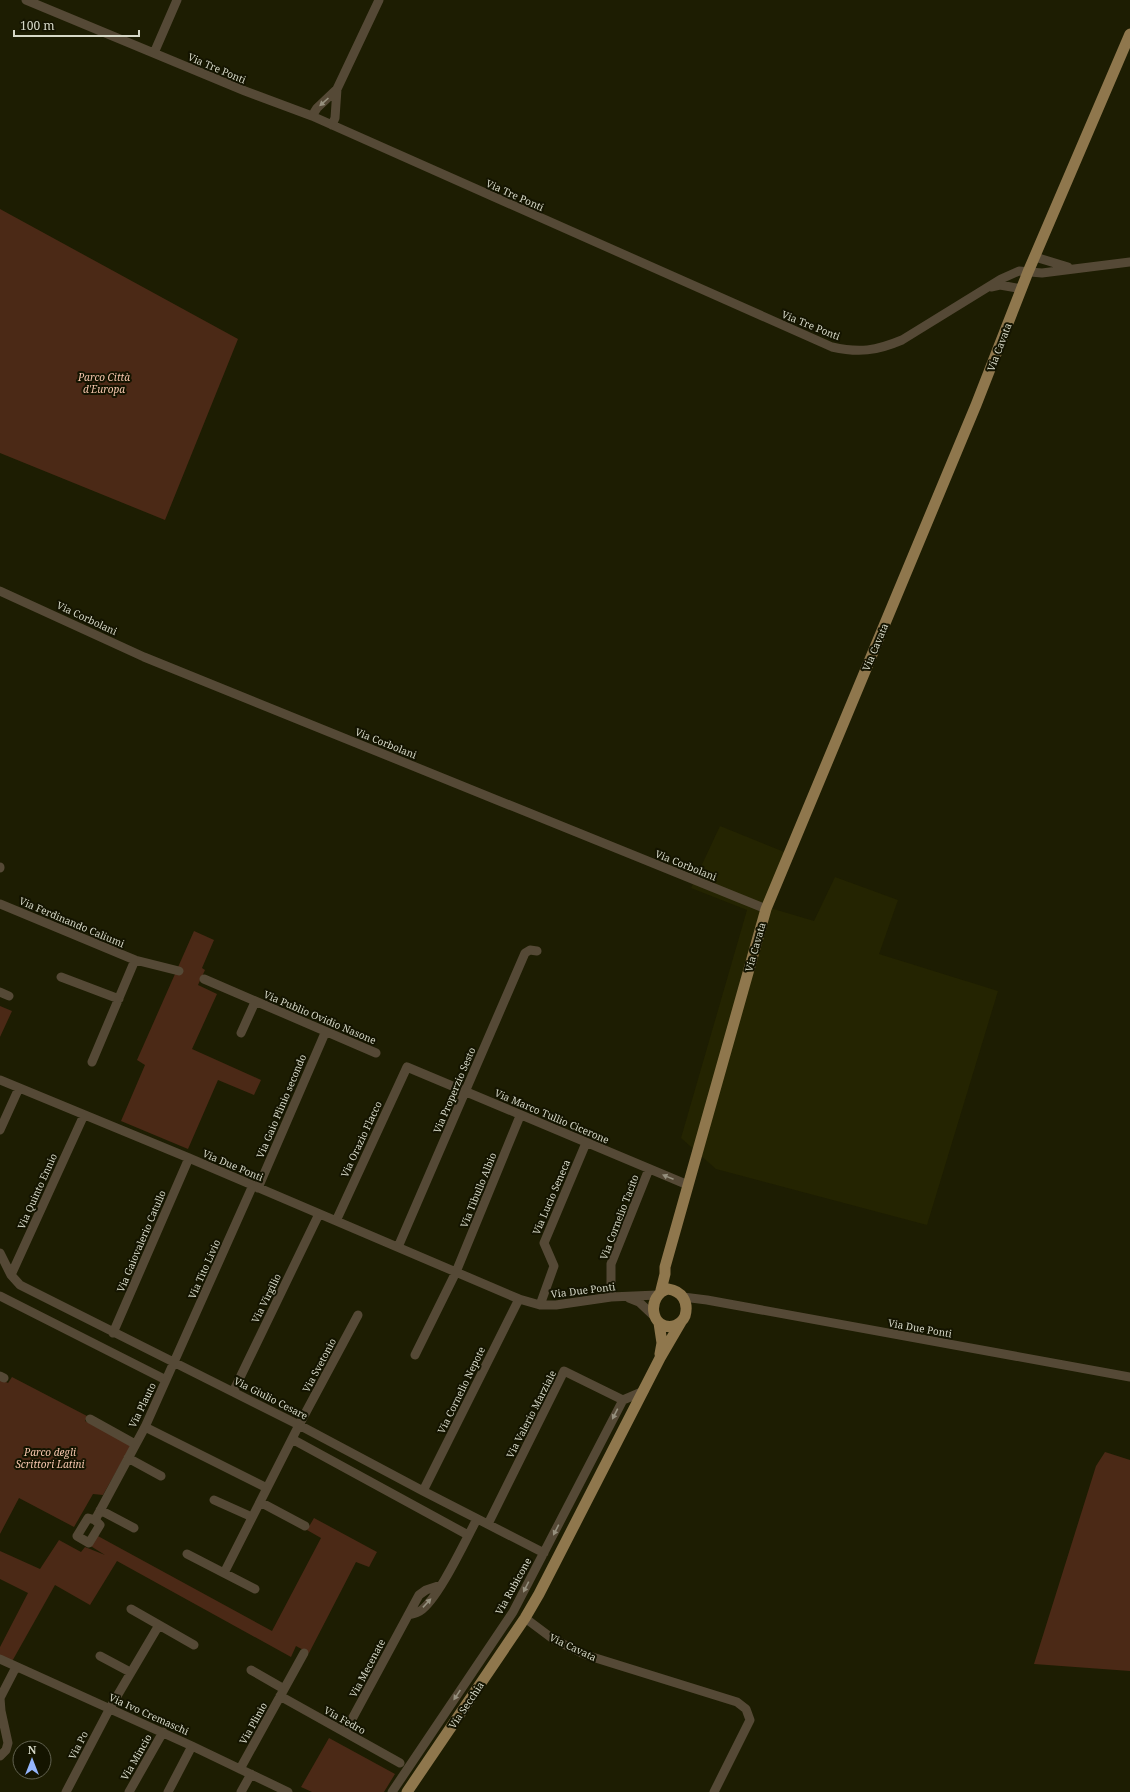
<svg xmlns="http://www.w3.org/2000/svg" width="1130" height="1792" font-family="'Noto Serif',serif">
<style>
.built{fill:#242401}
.green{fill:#4b2916}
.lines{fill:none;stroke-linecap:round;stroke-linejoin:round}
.minor{stroke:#554936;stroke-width:9}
.major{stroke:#8f774d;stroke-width:11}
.oneway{fill:#96907e}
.labels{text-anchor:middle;stroke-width:4;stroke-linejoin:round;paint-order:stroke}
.street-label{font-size:10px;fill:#d6d8c7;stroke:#141400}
.park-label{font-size:10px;font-style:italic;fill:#f6c6ad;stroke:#141400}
</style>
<rect width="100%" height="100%" fill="#1d1d02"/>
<!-- built -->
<path class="built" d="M720 826 787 853 767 907 814 921 835 877 898 900 879 954 998 991 927 1225 716 1169 681 1138 747 910 691 888Z"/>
<!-- green -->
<path class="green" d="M0 209 238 339 165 520 0 453Z
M194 931 214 940 202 968 205 970 198 985 217 994 192 1049 261 1080 254 1095 218 1080 188 1149 121 1121 145 1065 137 1060Z
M0 1006 12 1011 0 1037Z
M12 1377 87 1416 85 1421 131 1445 103 1495 93 1494 74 1527 19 1498 0 1534V1379L8 1383Z
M1105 1452 1130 1460V1671L1034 1664 1096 1466Z
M314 1518 377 1552 369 1567 356 1562 309 1653 296 1646 291 1657 117 1561 90 1605 55 1585 10 1665 0 1660V1647L28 1593 0 1579V1551L40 1569 59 1540 81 1552 85 1547 105 1555 89 1545 96 1535 272 1631 321 1538 307 1530Z
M329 1738 395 1774 384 1792H312L301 1787Z"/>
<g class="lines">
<!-- minor -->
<path class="minor" d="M26 0 245 91 312 116 832 347C859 353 876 351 902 340L1001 279 1019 271 1042 273 1130 262
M154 53 177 0
M312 116 317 108 337 89 379 0
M332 125 335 118 337 89
M1035 257 1068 267
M991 287 1000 285 1022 289
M0 591 144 657 766 909
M0 868V867
M0 904 135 960 179 971
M61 977 119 999
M204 979 376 1053
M0 992 9 996
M241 1033 255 1002
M92 1062 135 960
M0 1080 189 1158 519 1299 540 1305H556L611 1297 657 1295
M0 1130 19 1088
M258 1188 325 1033
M336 1221 407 1067 688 1185
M398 1247 525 953 530 950 537 951
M0 1253 11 1275 20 1285 299 1425 423 1491 544 1553
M11 1275 84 1115
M0 1296 166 1380
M611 1297V1264L649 1169
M683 1297 707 1300 1130 1377
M629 1298 639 1302 655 1317
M540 1305 554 1266 544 1243 586 1143
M113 1333 189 1158
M415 1355 456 1272 520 1116
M0 1376 4 1378
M233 1392 319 1214
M90 1419 135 1444
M145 1427 267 1488
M292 1439 468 1535
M128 1458 161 1476
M423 1491 519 1299
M214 1500 252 1517
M260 1502 305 1526
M100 1510 134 1528
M95 1520 100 1525 89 1543 77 1536 88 1518 95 1520 145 1427 253 1185
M488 1524 564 1371 623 1400
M187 1554 255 1589
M224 1573 299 1425 358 1315
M131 1609 194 1645
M408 1615C412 1614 417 1613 420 1611 438 1600 466 1539 477 1519
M525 1618 553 1639 586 1655 737 1702 746 1709 750 1720 714 1792
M100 1656 130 1672
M0 1659 192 1746 288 1792
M251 1670 284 1689
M280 1696 400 1763
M0 1698 16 1667
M345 1732 419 1595 426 1590 441 1585
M0 1756 6 1750 8 1743 1 1711 0 1698
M240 1769 304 1653
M66 1792 110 1708 159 1625
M129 1792 163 1732
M168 1792 192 1746
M241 1792 251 1774
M392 1792 513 1612 623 1400 644 1391"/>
<!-- major -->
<path class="major" d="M668 1289C682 1291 689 1302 685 1316 683 1321 679 1324 674 1326 650 1331 646 1295 668 1289Z
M661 1290 665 1274V1267L766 909 976 405 1028 272 1130 34
M659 1323 662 1343 660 1354
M407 1792 525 1618 539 1594 660 1358 681 1322"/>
</g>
<!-- one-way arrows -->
<defs><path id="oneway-solid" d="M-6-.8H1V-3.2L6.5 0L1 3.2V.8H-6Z"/></defs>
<g class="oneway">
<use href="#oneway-solid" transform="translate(324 102) rotate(138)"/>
<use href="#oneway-solid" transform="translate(668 1177) rotate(-158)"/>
<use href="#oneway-solid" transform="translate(615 1414) rotate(117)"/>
<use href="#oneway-solid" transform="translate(556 1530) rotate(117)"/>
<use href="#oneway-solid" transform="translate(526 1587) rotate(117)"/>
<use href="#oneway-solid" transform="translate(427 1603) rotate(-47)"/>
<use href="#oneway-solid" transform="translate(457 1695) rotate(124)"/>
</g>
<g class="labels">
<!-- street labels -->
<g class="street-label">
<text transform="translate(217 68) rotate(23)" y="4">Via Tre Ponti</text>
<text transform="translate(515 195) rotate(24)" y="4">Via Tre Ponti</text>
<text transform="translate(811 325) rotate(22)" y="4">Via Tre Ponti</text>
<text transform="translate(999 347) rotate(-69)" y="4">Via Cavata</text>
<text transform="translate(87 618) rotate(25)" y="4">Via Corbolani</text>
<text transform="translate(875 647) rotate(-67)" y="4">Via Cavata</text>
<text transform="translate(386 743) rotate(22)" y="4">Via Corbolani</text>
<text transform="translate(686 865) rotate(22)" y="4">Via Corbolani</text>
<text transform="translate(72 922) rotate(23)" y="4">Via Ferdinando Caliumi</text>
<text transform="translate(755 947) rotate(-74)" y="4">Via Cavata</text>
<text transform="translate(320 1017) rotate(23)" y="4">Via Publio Ovidio Nasone</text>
<text transform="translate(454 1090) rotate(-67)" y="4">Via Properzio Sesto</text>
<text transform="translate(281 1106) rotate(-67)" y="4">Via Gaio Plinio secondo</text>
<text transform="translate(552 1116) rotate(23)" y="4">Via Marco Tullio Cicerone</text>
<text transform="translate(361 1139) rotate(-65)" y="4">Via Orazio Flacco</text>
<text transform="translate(233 1165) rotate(23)" y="4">Via Due Ponti</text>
<text transform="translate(478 1190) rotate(-68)" y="4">Via Tibullo Albio</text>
<text transform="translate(37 1191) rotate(-66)" y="4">Via Quinto Ennio</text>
<text transform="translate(551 1197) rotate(-67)" y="4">Via Lucio Seneca</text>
<text transform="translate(619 1217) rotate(-69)" y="4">Via Cornelio Tacito</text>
<text transform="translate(141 1241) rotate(-67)" y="4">Via Gaiovalerio Catullo</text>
<text transform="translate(204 1269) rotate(-66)" y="4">Via Tito Livio</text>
<text transform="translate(583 1290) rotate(-7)" y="4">Via Due Ponti</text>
<text transform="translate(266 1298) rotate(-64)" y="4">Via Virgilio</text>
<text transform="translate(920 1328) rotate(10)" y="4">Via Due Ponti</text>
<text transform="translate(319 1365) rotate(-62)" y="4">Via Svetonio</text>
<text transform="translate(461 1390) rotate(-64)" y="4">Via Cornelio Nepote</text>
<text transform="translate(271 1398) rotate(27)" y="4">Via Giulio Cesare</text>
<text transform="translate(142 1405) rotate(-64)" y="4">Via Plauto</text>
<text transform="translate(531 1414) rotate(-63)" y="4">Via Valerio Marziale</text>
<text transform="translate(513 1586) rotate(-61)" y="4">Via Rubicone</text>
<text transform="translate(573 1647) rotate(25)" y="4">Via Cavata</text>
<text transform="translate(367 1668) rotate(-62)" y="4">Via Mecenate</text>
<text transform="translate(466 1705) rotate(-56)" y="4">Via Secchia</text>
<text transform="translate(149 1714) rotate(24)" y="4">Via Ivo Cremaschi</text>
<text transform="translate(345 1720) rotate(29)" y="4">Via Fedro</text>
<text transform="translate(253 1723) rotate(-61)" y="4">Via Plinio</text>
<text transform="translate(78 1745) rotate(-63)" y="4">Via Po</text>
<text transform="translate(136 1757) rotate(-60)" y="4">Via Mincio</text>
</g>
<!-- park labels -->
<g class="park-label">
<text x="104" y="381">Parco Città<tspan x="104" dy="12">d'Europa</tspan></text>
<text x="50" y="1456">Parco degli<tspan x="50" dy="12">Scrittori Latini</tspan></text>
</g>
</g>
<!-- north arrow -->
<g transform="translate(32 1760)"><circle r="19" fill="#141400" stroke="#626250"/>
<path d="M0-3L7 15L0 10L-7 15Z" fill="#95b6fd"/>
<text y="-6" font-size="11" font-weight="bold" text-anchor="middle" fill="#d6d8c7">N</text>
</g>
<!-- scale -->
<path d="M14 30v6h125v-6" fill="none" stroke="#d6d8c7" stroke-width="2"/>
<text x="20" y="30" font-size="12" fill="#d6d8c7" stroke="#141400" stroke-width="3" paint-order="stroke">100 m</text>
</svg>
